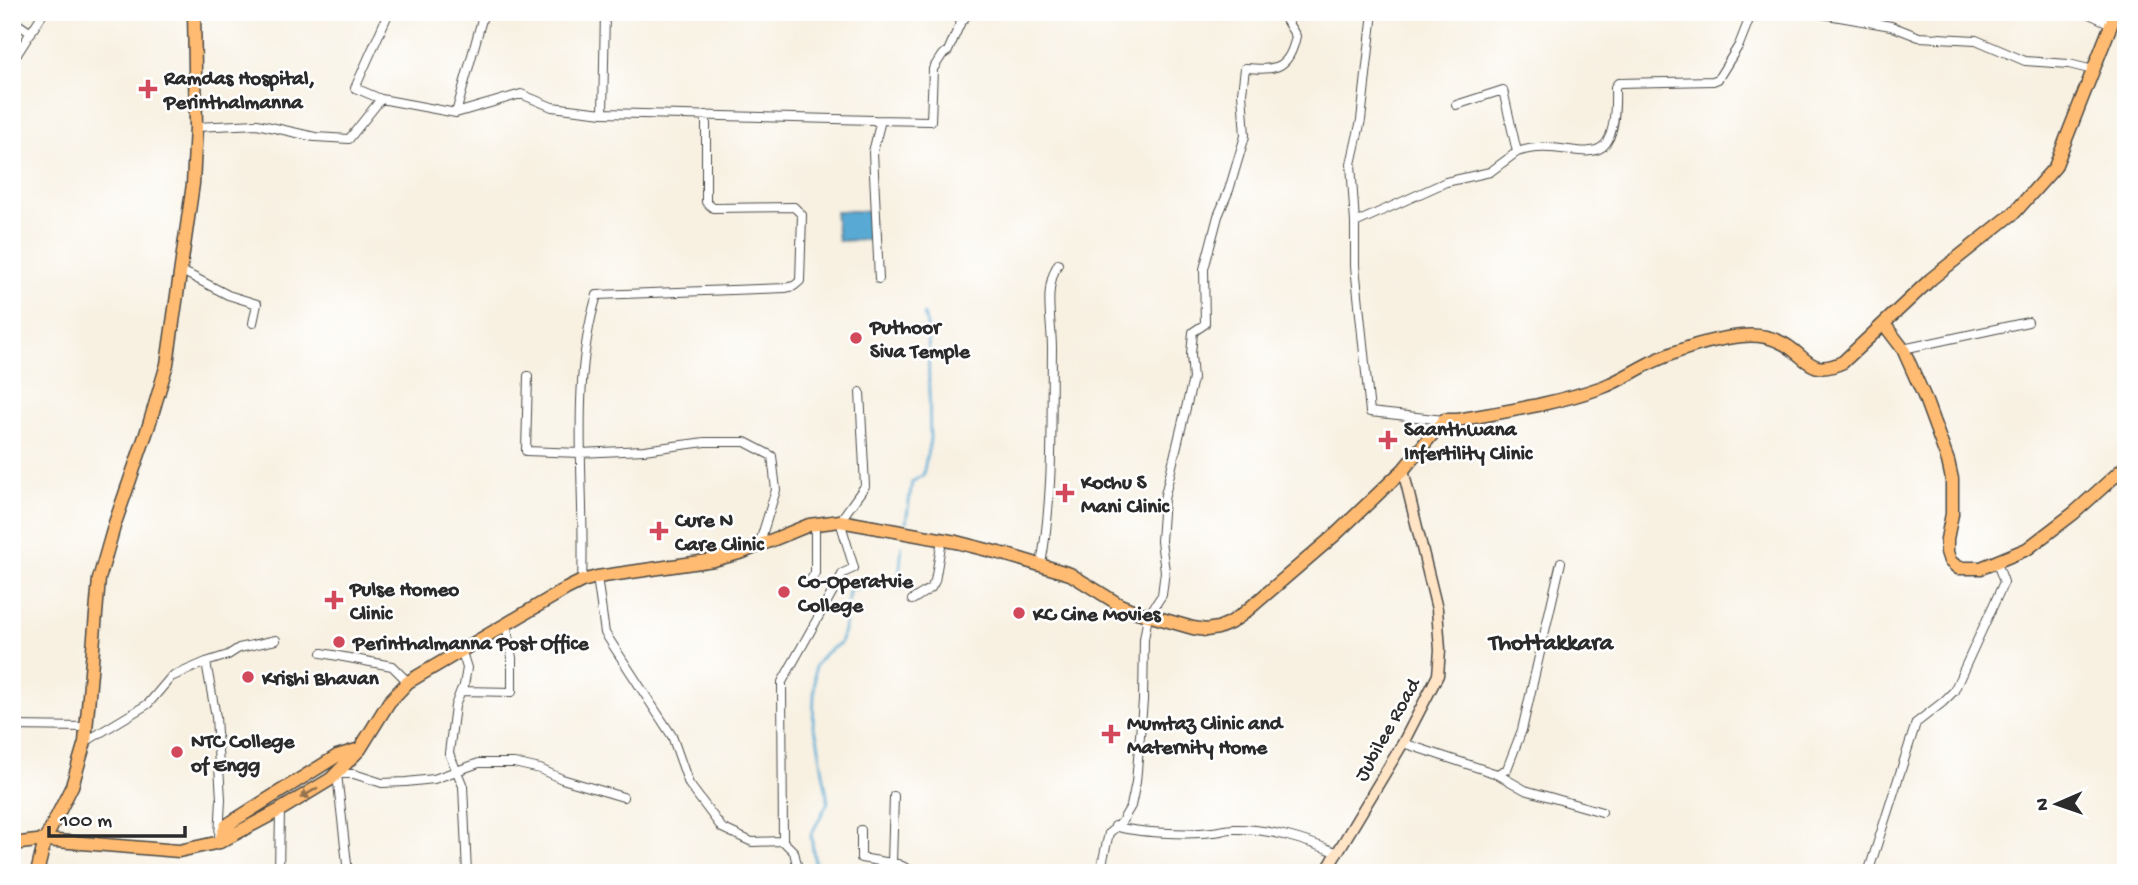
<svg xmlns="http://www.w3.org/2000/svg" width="2138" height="885" font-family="'Gochi Hand',sans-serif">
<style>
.water{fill:#59aad4;stroke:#426a80;stroke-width:2}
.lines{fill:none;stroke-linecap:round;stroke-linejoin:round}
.stream{stroke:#59aad4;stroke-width:2.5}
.minor-casing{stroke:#4a4946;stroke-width:10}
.secondary-casing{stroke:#4a4946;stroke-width:13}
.primary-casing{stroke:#4a4946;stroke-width:15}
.trunk-casing{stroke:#4a4946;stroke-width:15}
.minor{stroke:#fff;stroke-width:8}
.secondary{stroke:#ffe4c6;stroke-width:10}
.primary{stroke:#ffbb71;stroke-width:12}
.trunk{stroke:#ffbb71;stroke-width:12}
.oneway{fill:#95734e}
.poi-dot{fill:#d1495b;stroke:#fff;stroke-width:2.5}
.labels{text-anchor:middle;stroke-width:5;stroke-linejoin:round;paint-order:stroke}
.poi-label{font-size:21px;font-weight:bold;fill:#2b2b2b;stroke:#fff;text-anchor:start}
.street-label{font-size:21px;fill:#2b2b2b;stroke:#fff}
.quarter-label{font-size:24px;font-weight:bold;fill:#2b2b2b;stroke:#fff}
</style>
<rect width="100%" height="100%" fill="#fff"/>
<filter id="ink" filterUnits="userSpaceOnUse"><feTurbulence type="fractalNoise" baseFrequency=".0143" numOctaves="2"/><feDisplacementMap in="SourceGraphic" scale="14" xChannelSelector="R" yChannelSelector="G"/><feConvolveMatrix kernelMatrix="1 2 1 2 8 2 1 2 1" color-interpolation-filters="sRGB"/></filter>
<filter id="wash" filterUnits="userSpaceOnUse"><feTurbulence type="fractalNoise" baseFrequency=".00686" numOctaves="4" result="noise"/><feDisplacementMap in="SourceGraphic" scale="28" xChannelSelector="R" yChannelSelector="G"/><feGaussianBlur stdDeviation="1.57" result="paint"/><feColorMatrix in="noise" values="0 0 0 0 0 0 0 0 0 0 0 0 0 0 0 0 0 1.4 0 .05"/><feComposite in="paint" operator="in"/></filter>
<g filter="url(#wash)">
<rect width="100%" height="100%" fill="#f8f1e2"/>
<!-- water -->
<path class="water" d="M835 211H870L873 239 838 241Z"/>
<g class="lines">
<!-- stream -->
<path class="stream" d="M906 522 912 482 923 475 930 440 928 330 924 314
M816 873 811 835 828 802 817 736 813 726 815 666 823 655 840 643 844 630 849 591C864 582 883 587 899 578L902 545"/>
</g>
</g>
<g filter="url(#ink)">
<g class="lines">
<defs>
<path id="minor" d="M389 12 355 88 381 99 456 113 484 12
M1373 12 1361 120 1351 164 1355 223V266L1370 412 1444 420
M1811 12 1891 26 1919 37 1976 40 2025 61 2069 64 2093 70
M2085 12 2111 24
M12 20 31 33
M12 62 44 12
M456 113 521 94 552 107 603 113 605 12
M603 113 874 120 880 124 873 152 879 279
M874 120 931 121 933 69 942 55 948 51 960 24 969 12
M196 127 257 124 315 137 349 139 381 99
M1517 152C1574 133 1618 191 1615 87L1618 83 1713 81 1718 79 1739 45 1752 12
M1355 223 1446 182 1490 172 1517 152 1503 90 1456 105
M180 270 228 295 257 304 253 323
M1903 349 2028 322
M528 376 526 451 580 453 644 450 705 442H745L772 456 776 490 759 545
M1041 564C1054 494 1051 420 1052 349 1052 321 1043 289 1058 264
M597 577 605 633 672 736 689 784 722 828 752 842 783 841 794 852 799 873
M582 581C586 486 569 387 597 295L785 288 794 286 800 281 802 215 794 207 713 208 706 202V115
M808 584 815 573V524
M912 600 931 588 935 581 942 540
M461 649 467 668 463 691 461 690 455 706 449 753 463 786 467 873
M322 653 392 666 408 682
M206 662 228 655 239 648 276 640
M463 691 512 692V658L506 623
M12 726 86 727
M85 742 148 704 171 677 206 662 216 717 221 799 219 837
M1403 743 1497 774 1507 769 1522 730 1561 562
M1497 774 1525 790 1602 812
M1115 826C1136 833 1189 835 1212 832 1219 832 1226 829 1233 829 1269 828 1305 840 1338 853
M861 830V858L898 864 917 873
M783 841 782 682 843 573 854 568 840 521 865 486 860 392
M892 863 894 796
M279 873 280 810
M348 873 337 774H354L382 783 406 782 434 779 479 763H514L540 769 562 779 623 797
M1100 873 1109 833 1121 823 1131 806 1136 782 1143 701 1144 639 1148 616 1162 595 1165 571 1161 541 1164 499 1193 379 1191 354 1193 332 1205 324 1204 269 1218 216 1229 190 1245 136 1242 93 1245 68C1276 70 1289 70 1296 36L1281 12
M1868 873 1916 723 1943 702 1954 691 2004 582 1997 563"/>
<path id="secondary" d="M1325 873 1403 743 1438 675 1440 650 1437 609 1403 470"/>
<path id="primary" d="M1884 324 1903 349 1924 396 1948 461 1952 479V514L1947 539V552L1950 561 1958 568H1981L2027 549 2074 513 2126 466
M220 842 226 826 233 821 337 756 360 749
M12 844 45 840 179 851 220 842 280 810 331 779 360 749 389 702 408 682 566 589 582 581 597 577 714 560 743 552 809 525 840 521 956 542 1007 555 1070 574 1120 605 1137 612 1193 628 1206 630 1218 628 1230 623 1243 614 1336 534 1403 470 1444 420H1458C1507 411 1555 404 1603 387 1619 381 1634 371 1650 363 1678 350 1711 339 1742 336 1753 335 1767 336 1778 341 1806 352 1807 379 1843 362L1931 279 2015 212 2055 167 2116 12"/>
<path id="trunk" d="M37 873 45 840 72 786 85 742 99 579 115 523 149 425 167 364 193 184 196 127 194 12"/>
</defs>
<!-- minor casing -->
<use href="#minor" class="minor-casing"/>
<!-- secondary casing -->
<use href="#secondary" class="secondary-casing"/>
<!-- primary casing -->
<use href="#primary" class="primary-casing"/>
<!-- trunk casing -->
<use href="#trunk" class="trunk-casing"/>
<!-- minor -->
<use href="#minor" class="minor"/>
<!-- secondary -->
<use href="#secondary" class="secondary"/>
<!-- primary -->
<use href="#primary" class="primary"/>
<!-- trunk -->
<use href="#trunk" class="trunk"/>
</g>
<!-- one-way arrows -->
<defs><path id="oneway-solid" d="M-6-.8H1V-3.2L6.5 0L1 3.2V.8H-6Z" transform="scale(1.75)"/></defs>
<use class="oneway" href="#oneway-solid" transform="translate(309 793) rotate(149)"/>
</g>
<!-- markers -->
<g class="poi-dot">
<path d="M144.5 78.5h7v7h7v7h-7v7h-7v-7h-7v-7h7z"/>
<circle cx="856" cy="338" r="7"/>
<path d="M1384.5 429.5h7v7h7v7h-7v7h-7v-7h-7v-7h7z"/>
<path d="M1061.5 482.5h7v7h7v7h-7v7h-7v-7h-7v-7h7z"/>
<path d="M655.5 520.5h7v7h7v7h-7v7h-7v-7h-7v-7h7z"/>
<circle cx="784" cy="592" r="7"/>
<path d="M330.5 589.5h7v7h7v7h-7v7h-7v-7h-7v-7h7z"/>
<circle cx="1019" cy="613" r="7"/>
<circle cx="339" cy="642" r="7"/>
<circle cx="248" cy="677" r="7"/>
<path d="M1107.5 723.5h7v7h7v7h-7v7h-7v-7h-7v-7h7z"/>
<circle cx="177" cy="752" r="7"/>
</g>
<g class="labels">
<!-- poi labels -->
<g class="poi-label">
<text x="164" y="84">Ramdas Hospital,<tspan x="164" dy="24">Perinthalmanna</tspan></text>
<text x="870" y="333">Puthoor<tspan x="870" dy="24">Siva Temple</tspan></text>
<text x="1404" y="435">Saanthwana<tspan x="1404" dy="24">Infertility Clinic</tspan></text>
<text x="1081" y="488">Kochu S<tspan x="1081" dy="24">Mani Clinic</tspan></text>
<text x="675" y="526">Cure N<tspan x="675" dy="24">Care Clinic</tspan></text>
<text x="798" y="587">Co-Operatvie<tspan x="798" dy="24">College</tspan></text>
<text x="350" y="595">Pulse Homeo<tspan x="350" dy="24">Clinic</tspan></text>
<text x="1033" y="620">KC Cine Movies</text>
<text x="353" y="649">Perinthalmanna Post Office</text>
<text x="262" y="684">Krishi Bhavan</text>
<text x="1127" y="729">Mumtaz Clinic and<tspan x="1127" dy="24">Maternity Home</tspan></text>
<text x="191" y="747">NTC College<tspan x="191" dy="24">of Engg</tspan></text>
</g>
<!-- street labels -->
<g class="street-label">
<text transform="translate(1386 729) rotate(-61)" y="7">Jubilee Road</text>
</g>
<!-- quarter labels -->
<g class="quarter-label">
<text x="1551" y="649">Thottakkara</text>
</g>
</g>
<!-- margin -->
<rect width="2138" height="885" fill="none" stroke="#fff" stroke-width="42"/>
<!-- north arrow -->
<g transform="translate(2057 804) rotate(268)" stroke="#ffffff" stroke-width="5" paint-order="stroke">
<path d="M0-5L12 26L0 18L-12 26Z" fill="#2b2b2b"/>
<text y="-10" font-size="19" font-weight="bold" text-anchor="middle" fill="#2b2b2b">N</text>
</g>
<!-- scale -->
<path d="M49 826v10h136v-10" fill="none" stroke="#2b2b2b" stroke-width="3.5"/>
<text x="60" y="826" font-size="21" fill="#2b2b2b" stroke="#ffffff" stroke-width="5" paint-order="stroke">100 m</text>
</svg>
